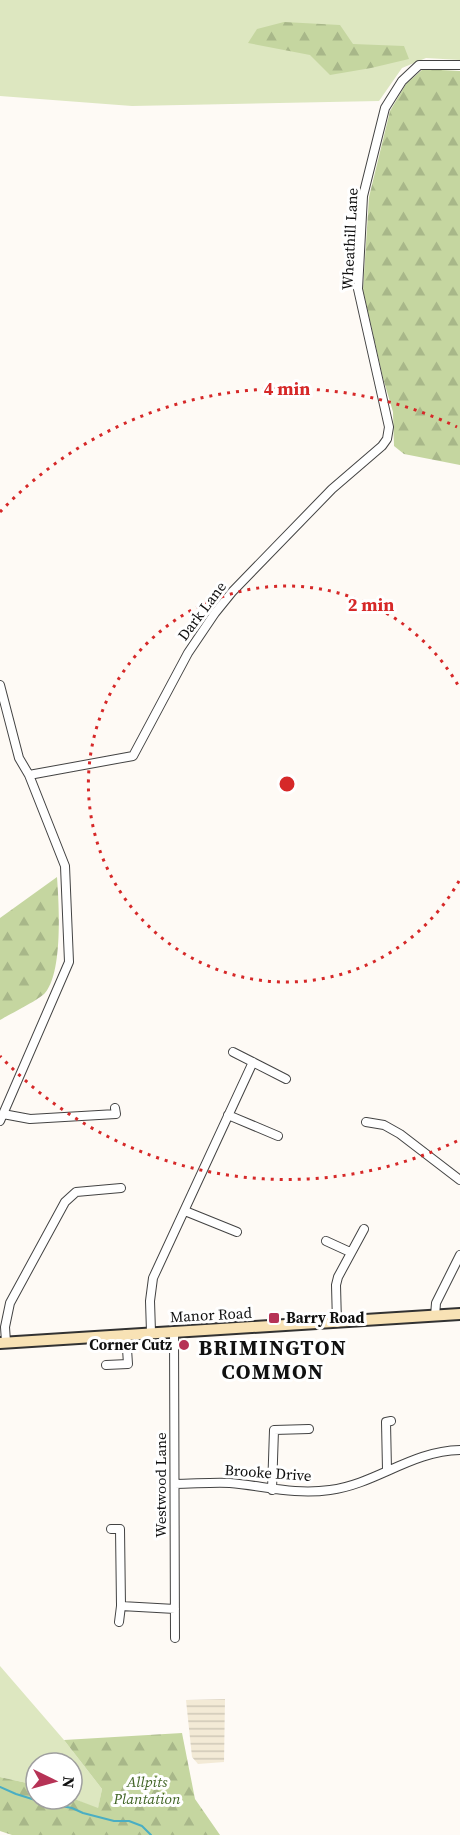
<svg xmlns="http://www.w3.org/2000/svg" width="460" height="1835" font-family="'Source Serif 4',serif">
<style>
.farmland{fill:url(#farmland-rules)}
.green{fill:#dde7c0}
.forest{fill:url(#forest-firs)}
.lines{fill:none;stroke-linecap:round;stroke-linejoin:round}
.stream{stroke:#4aaec3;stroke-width:2}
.street-casing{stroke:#434343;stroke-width:10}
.secondary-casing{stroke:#323232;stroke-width:14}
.street{stroke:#fff;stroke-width:8}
.secondary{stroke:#f8e2b5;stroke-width:10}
.ring{fill:none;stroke:#d62828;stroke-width:3;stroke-dasharray:3 6}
.poi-dot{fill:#b63356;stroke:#fff;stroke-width:2}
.labels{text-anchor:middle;stroke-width:6;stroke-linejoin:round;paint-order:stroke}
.street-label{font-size:15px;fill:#101010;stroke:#fff}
.poi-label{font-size:15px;font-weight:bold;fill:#101010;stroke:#fff;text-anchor:start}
.park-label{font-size:15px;font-style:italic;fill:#406425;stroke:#fff}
.district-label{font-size:21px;font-weight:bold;letter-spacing:1.5px;fill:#101010;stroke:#fff}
.centre{fill:#d62828;stroke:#fff;stroke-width:3}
.ring-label{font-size:18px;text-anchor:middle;font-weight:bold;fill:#d62828;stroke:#fff;stroke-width:6;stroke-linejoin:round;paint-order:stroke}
</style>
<defs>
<pattern id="farmland-rules" width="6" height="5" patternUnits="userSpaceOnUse" patternTransform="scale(1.5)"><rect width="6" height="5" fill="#f3ead6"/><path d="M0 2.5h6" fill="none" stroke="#cfc8b7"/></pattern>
<pattern id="forest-firs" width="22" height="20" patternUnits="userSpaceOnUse" patternTransform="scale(1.5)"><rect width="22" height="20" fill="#c5d6a0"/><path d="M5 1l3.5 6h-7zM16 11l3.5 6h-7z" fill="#a8b789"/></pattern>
</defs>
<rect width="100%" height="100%" fill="#fefaf5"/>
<!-- farmland -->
<path class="farmland" d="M225 1699 224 1762 198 1764 192 1757 186 1700Z"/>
<!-- green -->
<path class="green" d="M0 0H460V60L426 58 402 68 379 101 132 106 0 96Z
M0 1666 64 1740 102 1789 98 1809 72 1798V1763H36V1785L0 1777Z"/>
<!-- forest -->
<path class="forest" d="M284 22 340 25 353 44 404 46 409 59 371 68 330 75 310 55 248 43 257 29Z
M423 69 460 71V465L404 454 394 446 393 412 383 378 363 290 369 197 390 111 406 84Z
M57 877C59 904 63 972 45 993 39 1000 10 1014 0 1020V918Z
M182 1733 195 1799 220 1835H12L0 1831V1777L36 1785V1799L72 1798 98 1808 102 1789 64 1740Z"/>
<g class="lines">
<!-- stream -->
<path class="stream" d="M0 1787 16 1794 45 1803 72 1808 83 1813 114 1821H129L142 1826 151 1835"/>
<defs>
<path id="street" d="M0 685 19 758 29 775 65 866 69 962 0 1121
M29 775 133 756 188 653 215 613 232 592 332 489 382 446 387 439 389 427 358 289 363 196 385 108 402 81 419 65H460
M233 1052 286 1079
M3 1114 30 1119 116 1114 115 1108
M228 1115 278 1136
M366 1122 384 1125 400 1134 460 1180
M185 1211 237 1232
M326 1241 350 1252
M435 1316 436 1303 460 1255
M337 1323 336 1285 338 1277 364 1229
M174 1331 175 1638
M151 1332 150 1301 153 1278 253 1062
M6 1342 5 1327 10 1303 65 1202 76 1192 121 1188
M106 1365 128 1364 126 1334
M387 1470 386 1422 391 1421
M175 1484C193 1484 212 1482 230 1483 265 1486 294 1495 330 1490 376 1484 411 1451 460 1450
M272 1490 274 1430 309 1429
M111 1529H120L121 1606 175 1609
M119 1622 121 1606"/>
<path id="secondary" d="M0 1343 460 1314"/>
</defs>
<!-- street casing -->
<use href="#street" class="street-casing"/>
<!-- secondary casing -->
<use href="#secondary" class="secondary-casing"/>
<!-- street -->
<use href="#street" class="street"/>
<!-- secondary -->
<use href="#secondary" class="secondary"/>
</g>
<!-- distance rings -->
<g class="ring">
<path d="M459 881A198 198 0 1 1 459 687"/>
<path d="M457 1141A395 395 0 0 1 0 1056M0 512A395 395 0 0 1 457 427"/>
</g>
<!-- markers -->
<g class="poi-dot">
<rect x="268" y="1312" width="12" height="12" rx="3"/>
<circle cx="184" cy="1345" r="6"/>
</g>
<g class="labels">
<!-- street labels -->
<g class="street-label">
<text transform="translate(350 239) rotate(-87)" y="5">Wheathill Lane</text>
<text transform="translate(202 611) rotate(-53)" y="5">Dark Lane</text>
<text transform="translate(211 1315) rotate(-3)" y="5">Manor Road</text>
<text transform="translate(268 1473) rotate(4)" y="5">Brooke Drive</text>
<text transform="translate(161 1485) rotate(-90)" y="5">Westwood Lane</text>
</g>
<!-- poi labels -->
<g class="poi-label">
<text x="286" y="1323">Barry Road</text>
<text x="172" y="1350" text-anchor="end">Corner Cutz</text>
</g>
<!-- park labels -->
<g class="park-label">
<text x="147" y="1787">Allpits<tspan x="147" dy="17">Plantation</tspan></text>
</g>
<!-- district labels -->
<g class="district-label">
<text x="273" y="1355">BRIMINGTON<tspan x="273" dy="24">COMMON</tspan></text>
</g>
</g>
<circle cx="287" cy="784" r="9" class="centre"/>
<g class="ring-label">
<text x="287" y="395">4 min</text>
<text x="371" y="611">2 min</text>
</g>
<!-- north arrow -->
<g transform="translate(54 1781) rotate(95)"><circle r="28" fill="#ffffff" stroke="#9f9f9f" stroke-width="1.5"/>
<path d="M0-4.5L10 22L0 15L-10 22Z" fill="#b63356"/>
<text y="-9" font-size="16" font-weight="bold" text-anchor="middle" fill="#101010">N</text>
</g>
</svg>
